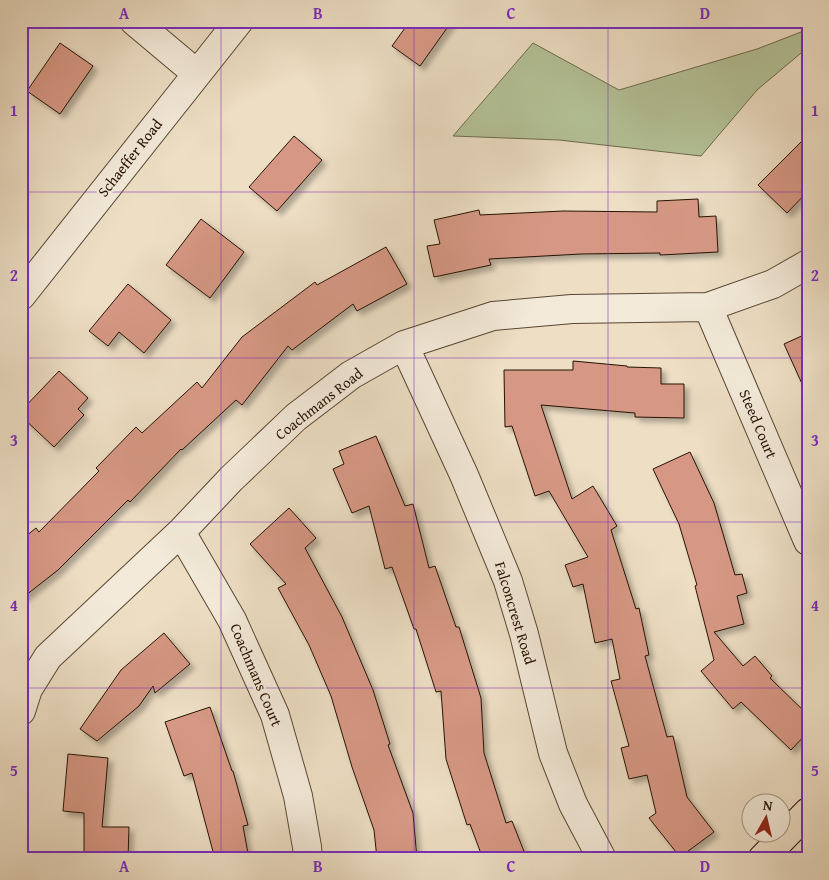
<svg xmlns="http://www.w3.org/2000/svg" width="829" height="880" font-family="'Gentium Book Plus',serif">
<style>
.green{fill:#b4c297;stroke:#6d6a4d}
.building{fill:#d69884;stroke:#261303;filter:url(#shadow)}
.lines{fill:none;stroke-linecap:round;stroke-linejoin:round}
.minor-casing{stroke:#584633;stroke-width:30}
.major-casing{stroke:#261303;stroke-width:30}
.minor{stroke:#f3ead9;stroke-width:28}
.major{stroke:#eddec4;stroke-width:28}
.grid{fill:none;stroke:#7b2cbf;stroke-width:1;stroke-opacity:0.55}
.labels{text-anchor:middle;stroke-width:5;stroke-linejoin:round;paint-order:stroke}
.street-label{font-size:15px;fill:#261303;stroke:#f3ead9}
.neatline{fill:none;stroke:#7b2cbf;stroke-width:2}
.grid-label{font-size:16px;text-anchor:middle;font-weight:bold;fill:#7b2cbf}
</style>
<defs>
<filter id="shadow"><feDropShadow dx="4.5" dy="4.5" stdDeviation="2.5" flood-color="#0004"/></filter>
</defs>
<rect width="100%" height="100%" fill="#eddec4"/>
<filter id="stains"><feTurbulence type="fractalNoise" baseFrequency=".004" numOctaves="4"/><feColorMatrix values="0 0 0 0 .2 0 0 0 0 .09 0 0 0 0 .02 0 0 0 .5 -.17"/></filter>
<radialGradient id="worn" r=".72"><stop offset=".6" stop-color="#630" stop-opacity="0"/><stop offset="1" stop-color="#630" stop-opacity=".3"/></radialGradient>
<!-- green -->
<path class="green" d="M801 32 807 48 757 90 701 156 559 140 453 136 533 43 619 90 757 49Z"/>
<!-- building -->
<path class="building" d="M410 21H452L420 66 392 46Z
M60 43 93 66 60 114 27 91Z
M808 135V191L787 213 758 185Z
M294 136 322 160 277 211 249 187Z
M698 199 699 217 716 216 718 252 660 255V253L581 254 489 259 491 265 434 277 427 246 440 244 434 220 479 210 480 215 563 211 657 212V201Z
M201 219 244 252 210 298 166 265Z
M386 247 407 284 357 311 353 304 292 350 288 346 242 405 236 400 182 450 181 449 130 502 128 500 58 570 21 599V540L36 528 39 532 99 471 96 468 136 427 142 433 197 382 202 388 242 337 315 282 317 285Z
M128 284 171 320 144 353 119 332 108 346 89 331Z
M808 333V397L784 344Z
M573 361 627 366V367L661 368V384H684V418L635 417V413L541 405 572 499 593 486 617 526 611 530 636 609 639 608 649 655 645 656 667 737 673 736 687 797 714 832 680 857 649 818 656 813 647 775 629 779 621 748 629 746 611 681 620 679 612 639 595 643 583 584 573 587 565 565 588 557 549 491 535 496 512 426 505 427 504 370H573Z
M59 371 88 398 78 409 84 415 54 447 21 416V411Z
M376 436 405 506 413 504 429 568 435 566 456 627H459L481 698 484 753 506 823 512 821 527 859H483L470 824 467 825 446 759 441 691 436 692 416 629H414L392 567 385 569 369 506 352 513 333 469 344 464 339 451Z
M690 452 714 503 735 575 742 574 747 593 737 596 744 624 714 632 743 666 755 656 772 676 770 678 808 715V732L791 750 741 702 733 709 701 671 714 660 695 586 697 585 679 524 653 469Z
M289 508 316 538 305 548 342 617 373 690 390 744 388 745 413 813 417 859H377L374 830 352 767 331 696 309 645 278 588 286 584 250 544Z
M164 633 190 664 155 693 153 686 139 706 97 741 80 729 121 670Z
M210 707 232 771H233L248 825 243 826 249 859H215L192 773 184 776 165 722Z
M68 754 108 758 102 827H129L128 859H84V813L63 811Z"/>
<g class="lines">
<defs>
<path id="minor" d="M134 21 196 73
M21 296 239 21
M708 307 808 541
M404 345 464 475 508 581 524 634 553 753 573 804 602 859
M181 532 232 620 275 715 298 796 307 847 308 859
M21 711 28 689 48 657 181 532 231 479 296 417 351 375 404 345 493 316 572 309 708 307 773 284 808 264"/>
<path id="major" d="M762 859 808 812"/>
</defs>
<!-- minor casing -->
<use href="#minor" class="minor-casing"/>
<!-- major casing -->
<use href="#major" class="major-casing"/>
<!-- minor -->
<use href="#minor" class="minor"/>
<!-- major -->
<use href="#major" class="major"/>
</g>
<!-- grid -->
<path class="grid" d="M221 21V859M414 21V859M608 21V859M21 192H808M21 358H808M21 522H808M21 688H808"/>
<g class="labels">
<!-- street labels -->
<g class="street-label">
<text transform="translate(130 158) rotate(-52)" y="5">Schaeffer Road</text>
<text transform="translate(319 404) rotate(-38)" y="5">Coachmans Road</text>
<text transform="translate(758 424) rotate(67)" y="5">Steed Court</text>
<text transform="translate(515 613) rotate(73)" y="5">Falconcrest Road</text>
<text transform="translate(256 675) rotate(67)" y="5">Coachmans Court</text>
</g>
</g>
<!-- margin -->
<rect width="829" height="880" fill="none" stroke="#eddec4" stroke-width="55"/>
<!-- north arrow -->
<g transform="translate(766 818) rotate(8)"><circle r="24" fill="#f3ead9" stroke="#a19483"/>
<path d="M0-4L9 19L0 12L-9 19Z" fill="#8f2418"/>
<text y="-8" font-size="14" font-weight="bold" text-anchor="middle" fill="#261303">N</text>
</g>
<rect x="28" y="28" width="774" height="824" class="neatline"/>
<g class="grid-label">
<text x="124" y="19">A</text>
<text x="318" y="19">B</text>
<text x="511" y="19">C</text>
<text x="705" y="19">D</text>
<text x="14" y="116">1</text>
<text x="815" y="116">1</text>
<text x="14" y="281">2</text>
<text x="815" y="281">2</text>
<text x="14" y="446">3</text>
<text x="815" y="446">3</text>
<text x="14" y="611">4</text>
<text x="815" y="611">4</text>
<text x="14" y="776">5</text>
<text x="815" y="776">5</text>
<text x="124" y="872">A</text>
<text x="318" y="872">B</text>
<text x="511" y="872">C</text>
<text x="705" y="872">D</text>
</g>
<rect width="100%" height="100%" filter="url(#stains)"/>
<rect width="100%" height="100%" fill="url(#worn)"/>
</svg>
